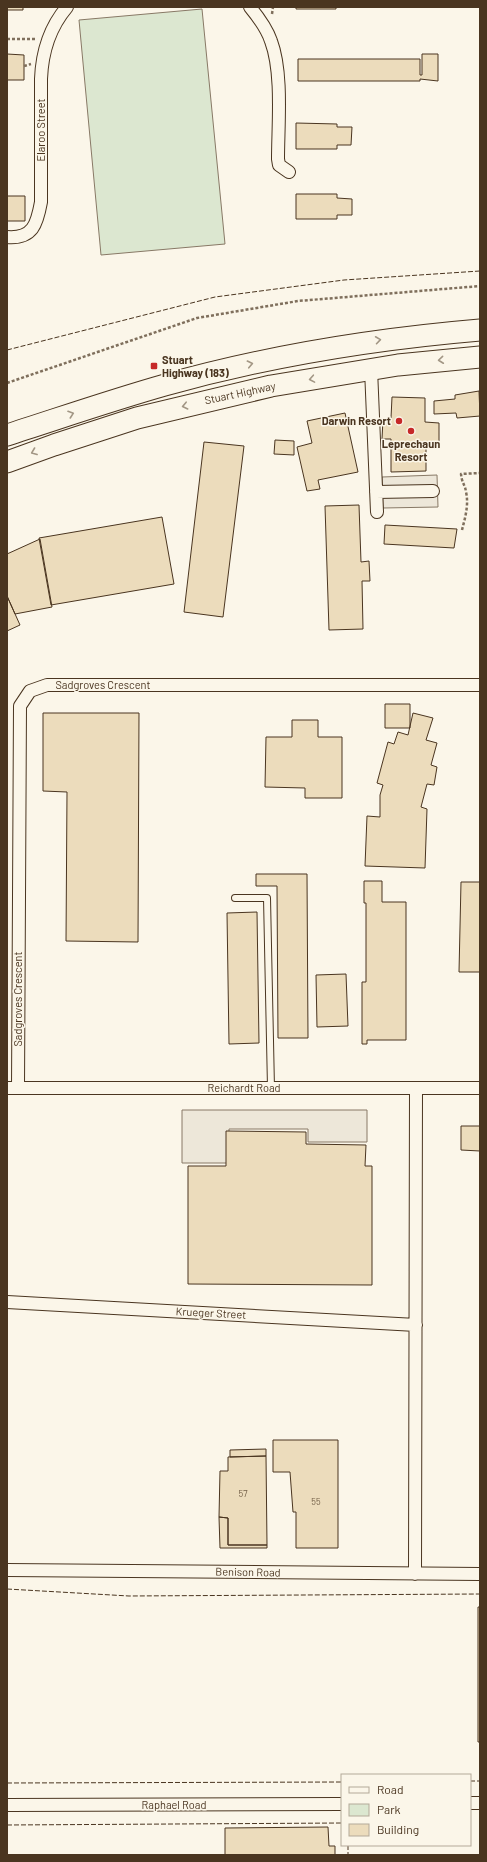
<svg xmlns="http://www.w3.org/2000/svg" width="487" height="1862" font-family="Barlow,sans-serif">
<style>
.green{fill:#dce7d0;stroke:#887966}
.parking{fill:#ede7d9;stroke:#887966}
.building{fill:#ecdcbc;stroke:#4a3520}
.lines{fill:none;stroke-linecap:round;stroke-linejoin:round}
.service-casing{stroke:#4a3520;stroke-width:8}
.minor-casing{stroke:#4a3520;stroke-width:14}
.trunk-casing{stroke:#4a3520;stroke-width:23}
.path{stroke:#7f6f5c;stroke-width:2.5;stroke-dasharray:3 2;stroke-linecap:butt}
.service{stroke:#fbf6e9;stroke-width:6}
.minor{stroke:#fbf6e9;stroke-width:12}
.trunk{stroke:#fbf6e9;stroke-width:21}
.fence{stroke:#4a3520;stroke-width:1;stroke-dasharray:5 2;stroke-linecap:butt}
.oneway{stroke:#a29684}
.poi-dot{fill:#c62828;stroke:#fbf6e9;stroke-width:1.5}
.labels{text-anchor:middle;stroke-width:3;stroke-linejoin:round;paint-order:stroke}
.number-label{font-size:9px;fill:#725f47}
.street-label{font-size:11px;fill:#4a3520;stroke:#fbf6e9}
.poi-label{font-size:11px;font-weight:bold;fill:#4a3520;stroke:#fbf6e9;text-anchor:start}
</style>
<rect width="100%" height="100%" fill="#fbf6e9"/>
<!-- green -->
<path class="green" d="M202 9 225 244 101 255 79 20Z"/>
<!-- parking -->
<path class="parking" d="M437 475 438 507 383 508 382 477Z
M182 1110H367V1142H308V1129H229V1163H182Z"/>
<!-- building -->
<path class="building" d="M7 7H23V10H7Z
M296 7H336V9H296Z
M7 54 24 55V80H7Z
M422 54H438V81L420 79V81H298V59H420V75H422Z
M296 123 337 124V127H352L351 145H337V149H296Z
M296 194H337V198L352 199V215H337V219H296Z
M7 196H25V221H7Z
M479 391 480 416 457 418 456 413 434 414V401L455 399V395Z
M392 397 425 398V422L439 423V448H426V471L391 472V439H382L383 419 391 418Z
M345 413 358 472 318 480 320 489 307 491 297 447 312 443 307 421Z
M275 440 294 441V455L274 454Z
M204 442 244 446 223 617 184 612Z
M359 505 361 562 369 561 370 581H362L363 629 329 630 325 506Z
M162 517 174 584 51 605 39 538Z
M385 525 457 529 454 548 384 544Z
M40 539 52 607 15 614 7 596V554Z
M7 596 20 625 7 631Z
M385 704H410V728H385Z
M43 713H139L138 942 66 941 67 792 43 791Z
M413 713 433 718 426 740 437 743 431 765 437 767 434 785 427 784 421 807 427 809 425 868 365 866 367 816 380 817V795L383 785 377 783 388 742 394 744 398 732 408 735Z
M292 720H318V737H342V798H305V788L265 787 266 737H292Z
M256 874H307L308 1038H278L277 886H256Z
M364 881H382V902H406V1040H367V1044H362V982H366V903H364Z
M461 882H480V972H459Z
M257 912 259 1043 229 1044 227 913Z
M346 974 348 1026 317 1027 316 975Z
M461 1126H480V1151L461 1150Z
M226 1131 306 1132V1144L366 1145 365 1166H372V1285L188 1284V1166H226Z
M273 1440H338V1548H296V1512H293L290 1472H273Z
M266 1449V1456L230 1457V1450Z
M266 1456 267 1545H228V1518L219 1517 220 1471H228V1457Z
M219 1517 228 1518V1545H267V1548H220Z
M478 1607H480V1742H478Z
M328 1827 329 1846H335V1855H225V1828Z"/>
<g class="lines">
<defs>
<path id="service" d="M235 898H267L271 1088"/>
<path id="minor" d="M250 7C259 18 267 29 271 41 283 73 278 125 278 159L279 165 289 172
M7 237C33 239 37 224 41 202V79C42 53 50 27 67 7
M371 369 377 512
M376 492 433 491
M7 1088H480
M18 1088 20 706 30 691 47 685H480
M7 1302 416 1325
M7 1570 480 1574
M415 1574 416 1088
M470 1803H480
M7 1805 342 1804"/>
<path id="trunk" d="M7 435C60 418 112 400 165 385 268 356 374 339 480 330
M7 462 54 445 137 418 271 386 398 365 480 357"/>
</defs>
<!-- service casing -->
<use href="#service" class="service-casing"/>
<!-- minor casing -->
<use href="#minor" class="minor-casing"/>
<!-- trunk casing -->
<use href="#trunk" class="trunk-casing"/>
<!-- path -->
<path class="path" d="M272 14 273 7
M7 39H36
M24 66 31 64
M7 383 197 318 298 301 480 286
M462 530C465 518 469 505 466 492 465 484 462 484 461 474L480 473"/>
<!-- service -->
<use href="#service" class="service"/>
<!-- minor -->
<use href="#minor" class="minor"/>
<!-- trunk -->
<use href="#trunk" class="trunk"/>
<!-- fence -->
<path class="fence" d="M7 350 215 297 344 280 480 271
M7 1589 129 1596 480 1594
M470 1781H480
M7 1783 342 1782
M7 1825 342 1823
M348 1845V1855"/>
</g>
<!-- one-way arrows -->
<defs><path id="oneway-chevron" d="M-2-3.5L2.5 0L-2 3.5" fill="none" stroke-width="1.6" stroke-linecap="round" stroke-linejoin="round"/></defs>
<g class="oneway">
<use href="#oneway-chevron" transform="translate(378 340) rotate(-8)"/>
<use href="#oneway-chevron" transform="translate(441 360) rotate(174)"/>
<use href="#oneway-chevron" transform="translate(250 364) rotate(-12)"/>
<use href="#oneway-chevron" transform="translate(312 379) rotate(170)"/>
<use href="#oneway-chevron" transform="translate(185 406) rotate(167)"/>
<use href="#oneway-chevron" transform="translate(71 414) rotate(-19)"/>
<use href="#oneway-chevron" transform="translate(34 452) rotate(159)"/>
</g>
<!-- markers -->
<g class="poi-dot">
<rect x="150" y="362" width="8" height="8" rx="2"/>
<circle cx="399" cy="421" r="4"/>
<circle cx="411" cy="431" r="4"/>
</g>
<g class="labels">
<!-- number labels -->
<g class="number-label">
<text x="243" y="1497">57</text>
<text x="316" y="1505">55</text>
</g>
<!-- street labels -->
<g class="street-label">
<text transform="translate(41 130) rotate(-90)" y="4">Elaroo Street</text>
<text transform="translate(240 393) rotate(-12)" y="4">Stuart Highway</text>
<text x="103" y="689">Sadgroves Crescent</text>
<text transform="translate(18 999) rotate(-90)" y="4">Sadgroves Crescent</text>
<text x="244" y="1092">Reichardt Road</text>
<text transform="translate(211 1313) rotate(3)" y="4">Krueger Street</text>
<text transform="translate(248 1572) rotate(1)" y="4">Benison Road</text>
<text x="174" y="1809">Raphael Road</text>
</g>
<!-- poi labels -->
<g class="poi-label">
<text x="162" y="364">Stuart<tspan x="162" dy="13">Highway (183)</tspan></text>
<text x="391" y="425" text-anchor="end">Darwin Resort</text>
<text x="411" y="448" text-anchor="middle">Leprechaun<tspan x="411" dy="13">Resort</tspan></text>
</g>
</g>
<!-- border -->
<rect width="487" height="1862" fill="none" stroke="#4a3520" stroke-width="16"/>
<!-- legend -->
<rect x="341" y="1774" width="130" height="72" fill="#fbf6e9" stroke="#b4a999"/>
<rect x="349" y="1787" width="20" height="6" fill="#fbf6e9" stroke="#b4a999"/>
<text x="377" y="1794" font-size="12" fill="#4a3520">Road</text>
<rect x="349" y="1804" width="20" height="12" fill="#dce7d0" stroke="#b4a999"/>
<text x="377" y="1814" font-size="12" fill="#4a3520">Park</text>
<rect x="349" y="1824" width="20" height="12" fill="#ecdcbc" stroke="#b4a999"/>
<text x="377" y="1834" font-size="12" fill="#4a3520">Building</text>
</svg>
